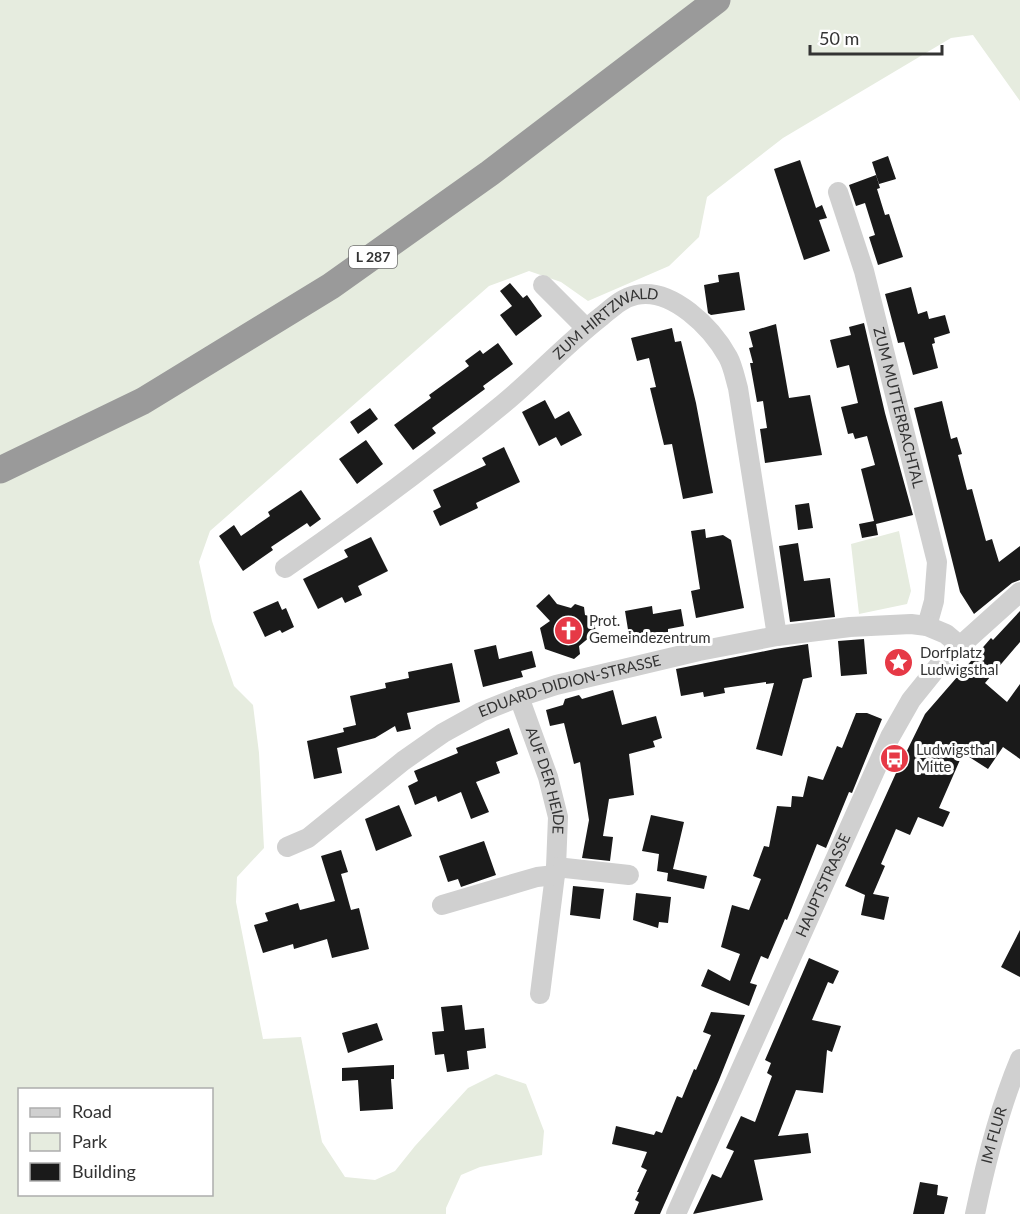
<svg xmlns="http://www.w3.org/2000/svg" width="1020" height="1214" font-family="Lato,sans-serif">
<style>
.green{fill:#e6ecdf;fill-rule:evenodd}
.building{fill:#1a1a1a}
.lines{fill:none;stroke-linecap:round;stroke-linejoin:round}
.minor{stroke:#d0d0d0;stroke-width:20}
.highway{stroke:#9a9a9a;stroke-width:27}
.labels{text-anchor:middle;stroke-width:6;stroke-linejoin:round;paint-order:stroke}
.shield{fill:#fff;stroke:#707070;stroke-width:1.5}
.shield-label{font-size:14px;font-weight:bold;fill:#333}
.street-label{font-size:15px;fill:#333;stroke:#fff}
.poi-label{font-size:15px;fill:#333;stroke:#fff;text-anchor:start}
</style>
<rect width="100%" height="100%" fill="#fff"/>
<!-- green -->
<path class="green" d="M0 0H1020V101L973 35 951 38 783 138 707 197 699 237 669 266 588 301 561 282 529 271 489 286 210 531 199 562 212 621 234 686 253 705 259 753 264 848 237 877 236 902 263 1039 301 1037 322 1142 345 1177 375 1180 395 1171 415 1146 468 1088 496 1074 526 1084 544 1131 542 1155 480 1167 461 1175 446 1208V1214H0ZM20 1090H212V1194H20Z
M899 531 911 591 907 604 859 614 851 544Z"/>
<!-- building -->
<path class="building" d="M888 156 896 179 879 184 872 162Z
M800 160 816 208 822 205 827 218 819 220 830 251 804 260 774 169Z
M876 175 880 188 877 189 885 215 889 214 903 257 878 265 869 237 875 235 865 203 856 206 849 185Z
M739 272 745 310 711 315 708 313 704 285 719 282 718 275Z
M510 283 523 298 527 295 542 316 516 336 500 315 512 306 500 291Z
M911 287 918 314 927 311 929 319 945 315 950 333 934 338 935 343 932 344 938 368 913 375 904 342 898 343 885 294Z
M864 323 885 413 913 515 876 524 878 535 862 538 859 524 874 521 861 469 875 465 867 436 855 439 853 433 848 434 841 407 858 403 849 365 837 368 830 340 851 335 849 327Z
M776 324 789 398 810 395 822 455 765 463 760 429 767 428 763 401 757 402 750 363H753L749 348 753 347 749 332Z
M672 328 675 342 681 341 696 403 713 493 683 499 672 444 664 445 650 388 656 387 649 358 637 361 631 338Z
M498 343 513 364 483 386 485 389 432 428 436 433 413 450 394 425 431 398 429 395 469 366 465 361 480 350 483 354Z
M545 400 555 419 569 411 582 435 561 446 556 437 539 446 522 412Z
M942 401 951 439 957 437 962 454 958 455 967 490 972 489 986 541 992 539 999 562 1020 546V580L1012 583 974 614 960 592 914 408Z
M370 408 378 419 358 434 350 422Z
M366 440 383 464 357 484 339 459Z
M504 447 520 482 476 503 478 508 440 526 433 511 441 507 433 490 486 465 482 458Z
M301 490 321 519 310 527 307 523 271 547 273 550 243 571 219 536 234 525 241 536 270 516 268 512Z
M809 503 813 528 798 530 795 505Z
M705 529 706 538 723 535 731 540 744 608 696 618 691 591 700 589 691 531Z
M371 537 388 571 358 586 362 595 345 603 342 597 318 609 303 579 348 557 344 550Z
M798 543 804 581 830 578 835 617 790 622 779 546Z
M549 594 557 604 571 608 575 604 584 607 585 615 593 617 596 632 579 646 580 654 574 659 545 649 540 628 550 621 536 606Z
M278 601 282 610 286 608 294 627 282 633 280 630 265 637 253 612Z
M652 606 653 614 681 609 684 626 668 629V632L657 634V637L630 642 625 611Z
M1020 611V642L985 683 1007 702 1020 684V759L1003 747 988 769 963 753 939 808 950 812 943 827 918 817 910 835 896 829 881 864 885 866 873 894 889 897 884 920 861 915 865 895 845 886 896 773 925 714 991 638 993 640Z
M864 639 867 674 841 676 838 641Z
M808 644 812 677 803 679 782 756 756 749 774 683 766 684V682L724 688 725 693 704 697 703 692 681 696 676 669 775 649Z
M496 645 499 659 532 651 536 667 521 671 523 677 483 687 474 650Z
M452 663 460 702 407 713 411 729 397 732 395 726 375 738 337 748 342 773 314 779 307 741 344 732 343 728 356 725 350 696 386 688 385 683 409 678 408 672Z
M613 690 622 725 656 716 662 738 653 741 655 747 629 754 634 795 609 799 603 836 613 837 610 861 582 858 589 820 580 762 574 764 564 723 550 726 546 710 563 705 565 699 579 695 582 699Z
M856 713H867L882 719 854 788 852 793 849 792 826 848 817 844 787 920 785 919 768 959 761 956 750 983 757 985 749 1006 701 986 708 969 730 981 740 954 721 947 732 905 749 910 761 879 753 876 764 846 769 847 777 806 791 807 792 796 803 797 808 776 823 780 837 746 842 748Z
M509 728 518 754 496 762 500 773 476 782 489 812 471 819 461 792 438 802 436 796 415 805 408 786 418 781 414 771 458 753 456 748Z
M399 805 412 836 376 851 365 819Z
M651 815 684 822 673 869 707 876 704 889 667 881 668 873 657 871 659 854 642 851Z
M484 841 496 875 461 887 458 879 448 882 439 856Z
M341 850 348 872 341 874 351 910 359 908 369 949 332 958 327 939 294 949 293 944 263 953 254 925 268 921 265 913 298 903 300 910 335 901 321 856Z
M573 886 604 889 600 919 570 915Z
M636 893 671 897 668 923 659 922 658 928 633 920Z
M1020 930V977L1001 967Z
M809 958 839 971 833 984 828 982 812 1020 841 1026 832 1052 827 1050 823 1093 796 1090 778 1136 808 1133 811 1153 754 1160 763 1200 693 1214 712 1174 721 1178 734 1151 726 1148 741 1116 755 1122 772 1076 767 1073 771 1063 765 1060Z
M462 1005 465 1030 484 1028 486 1048 467 1051 469 1069 447 1072 444 1054 435 1055 432 1032 444 1031 441 1007Z
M711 1012 745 1015 719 1080 660 1214H634L639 1202 635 1200 639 1192H637L647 1170 641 1167 647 1152 612 1144 616 1126 654 1135 656 1131 662 1133 677 1096 682 1098 694 1069 696 1070 711 1035 703 1032Z
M377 1023 383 1040 348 1053 342 1033Z
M394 1065V1079H391L393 1109 360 1111 358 1080 342 1081V1068Z
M920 1182 938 1185 937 1195 948 1197 944 1214H913Z"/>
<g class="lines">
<!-- minor -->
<g class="minor">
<path id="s1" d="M838 192 864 271 937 562 934 601 927 626"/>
<path d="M543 285 586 328"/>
<path id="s2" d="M285 568C360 516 433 462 503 404 537 376 567 343 602 316 613 307 622 298 636 295 672 287 712 328 728 357 733 366 735 378 738 388L777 636"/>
<path id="s3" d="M519 697 548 777 558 817 556 867 540 994"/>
<path id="s4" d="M287 847 308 838 403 761 443 733 481 712 519 697 556 685 699 651 777 636 850 627 911 624 927 626 946 634 959 645"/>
<path d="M556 867 629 875"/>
<path d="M442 905 537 877 555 875"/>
<path id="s5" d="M676 1214 890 737 911 700 940 664 1020 592"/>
<path id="s6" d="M975 1214C986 1161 999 1109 1020 1059"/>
</g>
<!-- highway -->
<path class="highway" d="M0 470 143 401 331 286 490 173 717 0"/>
</g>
<!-- icons -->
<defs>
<symbol id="church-disc" viewBox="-11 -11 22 22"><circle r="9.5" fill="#e63946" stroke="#fff"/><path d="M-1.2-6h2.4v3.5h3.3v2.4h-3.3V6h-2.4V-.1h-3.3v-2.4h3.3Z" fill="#fff"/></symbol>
<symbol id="sight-disc" viewBox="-11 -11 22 22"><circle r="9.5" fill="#e63946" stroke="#fff"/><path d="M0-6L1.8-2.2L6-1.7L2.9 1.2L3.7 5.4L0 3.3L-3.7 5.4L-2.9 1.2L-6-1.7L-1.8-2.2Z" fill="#fff"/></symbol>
<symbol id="bus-disc" viewBox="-11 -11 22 22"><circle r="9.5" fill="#e63946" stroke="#fff"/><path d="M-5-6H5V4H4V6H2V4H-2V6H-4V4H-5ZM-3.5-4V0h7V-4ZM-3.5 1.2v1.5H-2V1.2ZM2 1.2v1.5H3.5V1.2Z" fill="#fff"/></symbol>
</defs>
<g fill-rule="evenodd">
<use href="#church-disc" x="552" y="614" width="33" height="33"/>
<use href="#sight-disc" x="882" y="646" width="33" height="33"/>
<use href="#bus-disc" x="878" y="742" width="33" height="33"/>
</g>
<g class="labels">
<!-- shield labels -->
<rect class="shield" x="349" y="246" width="48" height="22" rx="4.5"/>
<g class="shield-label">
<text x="373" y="262">L 287</text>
</g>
<!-- street labels -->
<g class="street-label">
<text dy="5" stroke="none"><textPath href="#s2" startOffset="406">ZUM HIRTZWALD</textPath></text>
<text dy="5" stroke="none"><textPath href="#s1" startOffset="224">ZUM MUTTERBACHTAL</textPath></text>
<text dy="5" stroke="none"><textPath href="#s4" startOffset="330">EDUARD-DIDION-STRASSE</textPath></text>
<text dy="5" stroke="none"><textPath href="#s3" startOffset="88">AUF DER HEIDE</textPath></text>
<text dy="5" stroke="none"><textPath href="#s5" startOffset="360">HAUPTSTRASSE</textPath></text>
<text dy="5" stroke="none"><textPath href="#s6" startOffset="81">IM FLUR</textPath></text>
</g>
<!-- poi labels -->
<g class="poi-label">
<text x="589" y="626">Prot.<tspan x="589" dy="17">Gemeindezentrum</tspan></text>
<text x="920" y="658">Dorfplatz<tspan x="920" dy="17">Ludwigsthal</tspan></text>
<text x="916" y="755">Ludwigsthal<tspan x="916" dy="17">Mitte</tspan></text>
</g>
</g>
<!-- legend -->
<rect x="18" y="1088" width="195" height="108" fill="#ffffff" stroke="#adadad" stroke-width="1.5"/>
<rect x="30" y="1108" width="30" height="9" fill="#d0d0d0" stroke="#adadad" stroke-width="1.5"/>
<text x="72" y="1118" font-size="18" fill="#333333">Road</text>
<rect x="30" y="1133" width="30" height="18" fill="#e6ecdf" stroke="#adadad" stroke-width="1.5"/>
<text x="72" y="1148" font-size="18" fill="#333333">Park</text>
<rect x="30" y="1163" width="30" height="18" fill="#1a1a1a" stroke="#adadad" stroke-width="1.5"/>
<text x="72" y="1178" font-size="18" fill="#333333">Building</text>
<!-- scale -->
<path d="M810 45v9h132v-9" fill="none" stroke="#333333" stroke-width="3"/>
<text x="819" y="45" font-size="18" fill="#333333" stroke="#ffffff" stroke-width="4.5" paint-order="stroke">50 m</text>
</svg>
